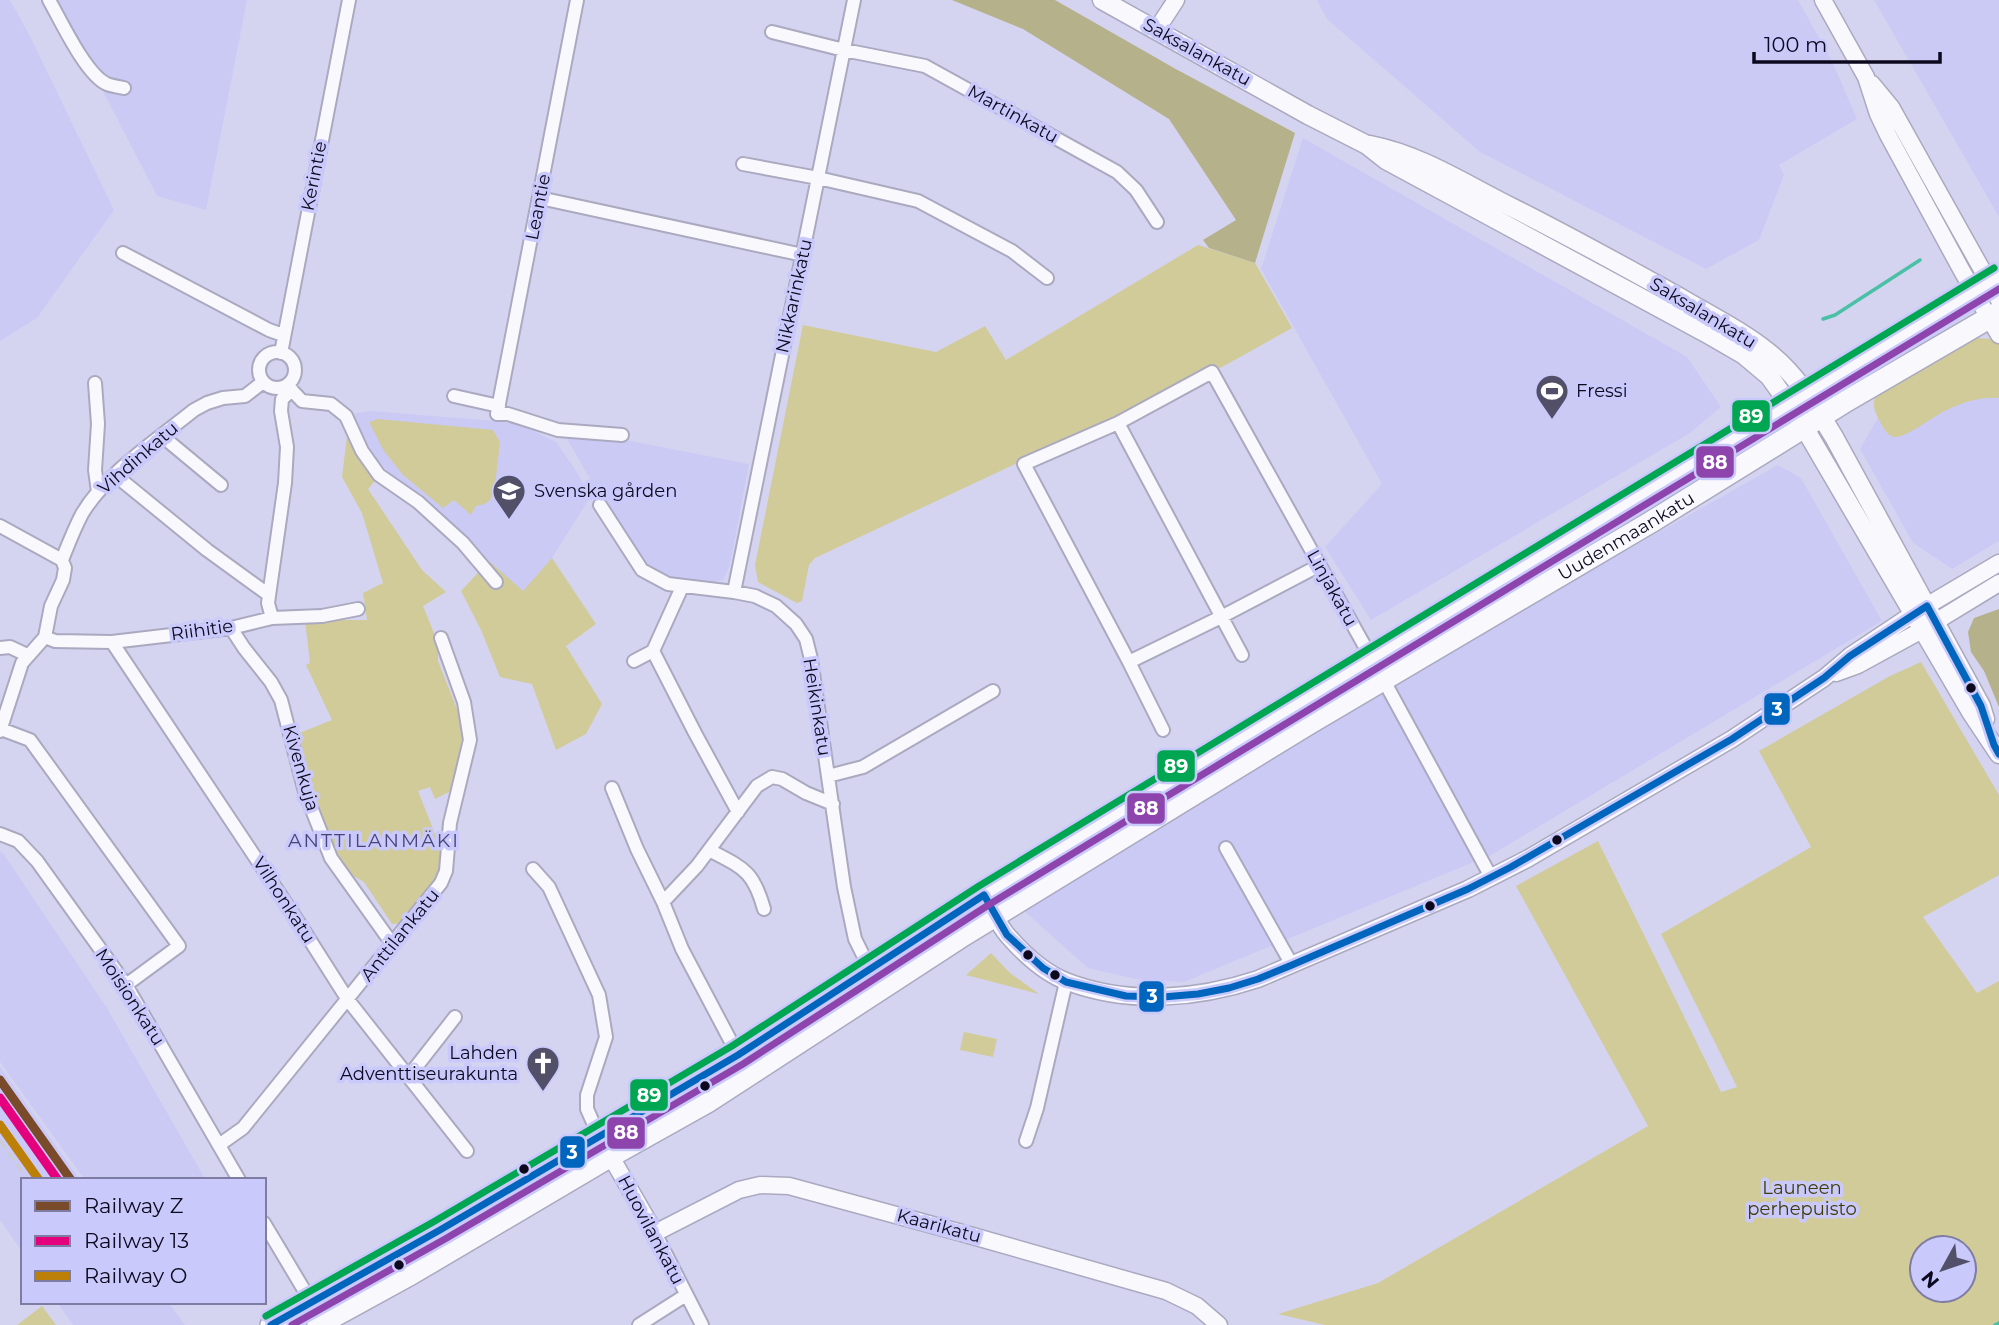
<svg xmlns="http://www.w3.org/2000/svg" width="1999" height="1325" font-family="Montserrat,sans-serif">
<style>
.built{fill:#cbcaf5}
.green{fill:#d0cb99;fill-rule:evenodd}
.forest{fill:#b5b18a}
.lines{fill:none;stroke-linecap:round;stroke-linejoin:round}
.stream{stroke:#4ac0a6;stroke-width:3.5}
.minor-casing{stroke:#aaa9c0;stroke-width:16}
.tertiary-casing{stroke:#aaa9c0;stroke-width:19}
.secondary-casing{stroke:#aaa9c0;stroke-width:21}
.primary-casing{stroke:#aaa9c0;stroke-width:24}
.minor{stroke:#f9f9fd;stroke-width:12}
.tertiary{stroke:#f9f9fd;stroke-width:16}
.secondary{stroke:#f9f9fd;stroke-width:18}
.primary{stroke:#f9f9fd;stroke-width:21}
.rail{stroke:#ccccd5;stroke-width:3.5;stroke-dasharray:10 5;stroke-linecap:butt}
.bus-1-casing{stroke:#cac9fb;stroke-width:12}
.bus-2-casing{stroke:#cac9fb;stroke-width:12}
.bus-3-casing{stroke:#cac9fb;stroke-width:12}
.bus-1{stroke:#0065bd;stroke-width:7}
.bus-2{stroke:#8e44ad;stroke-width:7}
.bus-3{stroke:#00a651;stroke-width:7}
.rail-1-casing{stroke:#cac9fb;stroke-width:14}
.rail-2-casing{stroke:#cac9fb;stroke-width:14}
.rail-3-casing{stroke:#cac9fb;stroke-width:14}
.rail-1{stroke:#7a4b2a;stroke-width:9}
.rail-2{stroke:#e5007d;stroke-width:9}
.rail-3{stroke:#bc7f08;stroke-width:9}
.bus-dot{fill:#0c091e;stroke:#cac9fb;stroke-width:2.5}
.labels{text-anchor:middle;stroke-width:7;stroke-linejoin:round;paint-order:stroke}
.street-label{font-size:18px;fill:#0c091e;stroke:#cac9fb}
.poi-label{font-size:18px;fill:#0c091e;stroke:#cac9fb;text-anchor:start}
.park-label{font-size:18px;fill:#3f3b06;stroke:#cac9fb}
.neighbourhood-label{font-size:19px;letter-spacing:2px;fill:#484478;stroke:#cac9fb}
.line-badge{stroke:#cac9fb;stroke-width:2.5}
.badge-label{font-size:19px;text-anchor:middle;font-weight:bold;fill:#fff}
</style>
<rect width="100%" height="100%" fill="#d5d4f0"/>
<!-- built -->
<path class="built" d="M0 0H10L29 34 114 210 37 318 0 341Z
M56 0H247L206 210 157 196Z
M1317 0H1798L1832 61 1857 119 1779 165 1784 175 1759 240 1706 269 1480 152 1327 19Z
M1874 0H1999V217Z
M1303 138 1687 357 1721 407 1690 433 1371 620 1325 547 1382 484 1261 269Z
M1999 386V541L1952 569 1913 543 1860 449 1884 407Z
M371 411 496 421 522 425 556 442 575 469 591 496 552 558 523 592 409 494 363 445 353 416 356 413Z
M605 436 749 464 730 565 723 580 705 584 673 580 647 564 637 553 617 519 604 503 567 439 568 437Z
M1778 465 1801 478 1882 621 1493 854 1184 982 1136 979 1088 968 1024 911 1348 707Z
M0 852 3 853 107 1008 204 1177 202 1180H85L0 1062Z
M0 1067 80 1180H23V1253L0 1220Z
M57 1302H168L185 1325H73Z"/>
<!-- green -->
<path class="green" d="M1198 245 1255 263 1292 328 1224 366 815 558 809 565 802 601 797 603 758 582 755 565 803 325 936 352 985 326 1006 360Z
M1977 338 1991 339 1999 343V398C1980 397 1964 402 1947 410 1935 415 1905 439 1894 437 1886 436 1881 423 1877 416 1874 408 1872 404 1876 396L1958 345Z
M378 419 493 430 500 442 494 494C489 503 486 504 476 506L471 515 454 500 443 508 403 475 384 451 369 422Z
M347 436 360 457 379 476 368 489 422 570 446 592 423 606 438 643V661L461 719 463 730 456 778 451 791 435 799 430 787 418 791 443 854 438 880 402 923 392 924 364 882 348 873 326 837 306 780 297 734 332 720 306 665 310 663 305 620H367L363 593 383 583 362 513 342 477Z
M552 558 596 624 566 646 602 704 586 734 556 750 532 684 500 677 481 630 461 591 489 561 523 591Z
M1921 662 1999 795V875L1923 917 1977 993 1999 981V1325H1325L1278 1314 1378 1283 1648 1126 1516 886 1598 841 1721 1092 1737 1087 1661 934 1811 847 1759 751 1890 676ZM1922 1248H1964V1290H1922Z
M991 953 1010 973 1039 994 966 975Z
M964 1032 997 1039 993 1057 960 1050Z
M42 1306 56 1325H17Z"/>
<!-- forest -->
<path class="forest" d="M952 0H1055L1174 68 1295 133 1255 263 1209 248 1203 240 1236 220 1169 119 1023 29Z
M1999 609V707L1984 671 1971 652 1968 632 1974 618Z"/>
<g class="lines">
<!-- stream -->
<path class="stream" d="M1823 319 1835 315 1920 260
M1995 1325 1999 1323"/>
<defs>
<path id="minor" d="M49 0C61 21 86 75 107 84 112 86 119 87 124 88
M577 0 497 414H508L558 430 622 435
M772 32 844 50 925 66 1117 172 1136 190 1157 222
M743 164 818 178 918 201 1012 251 1047 278
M540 198 803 255
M123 253 269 330 283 335
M259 370a18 18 0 1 1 36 0a18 18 0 1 1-36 0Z
M281 353 349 0
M95 383 98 424 95 470 98 492
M287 385 302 401 331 404 346 416 362 451 379 475 418 502 463 543 496 582
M454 396 499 406
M1118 423 1242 655
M162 436 221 485
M115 475 207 550 269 595
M600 505 642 570 668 584 734 592 755 596 776 606 796 624 806 639 811 659 844 887 855 939 870 969 882 987
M0 526 62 560
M682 587 653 651 695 733 738 812
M734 592 854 0
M272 618 268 603 285 483 287 447 281 411 282 399 292 390
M231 628 244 648 271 682 281 700 305 792 331 858 393 945
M45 637 55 641 112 642 231 628 272 618 322 616 358 609
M112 642 299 923 348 1000 467 1151
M0 648 10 647 27 655
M634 661 653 651
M1129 662 1221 617 1320 565
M1 729 30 740 179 946 126 985
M1163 730 1129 662 1024 464 1118 423 1212 372 1383 679 1491 877
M0 731 22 663 45 637 51 606 63 580 65 568 62 560C68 545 74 529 82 514 106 473 157 440 194 410L207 403 223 398 245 396 263 382
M828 776 863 767 993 691
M612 788 637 849 663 902 682 949 738 1055
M0 834 18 841 37 861 126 985 239 1180
M1226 848 1292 965
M709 850C743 868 753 870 764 909
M533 869 549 887 599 995 606 1037 587 1095V1109L599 1136
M663 902 697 866 757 786 772 777 782 779 806 793 833 804
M409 1076 455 1017
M1026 1141 1037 1108 1066 982
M219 1145 243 1128 441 883 446 871 450 823 470 740 464 702 441 638
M264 1223 325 1325
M655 1233 702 1325
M639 1325 686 1295"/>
<path id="tertiary" d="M1823 0 1866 77 1878 114 1888 135 1962 271 1999 335
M1157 29 1176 0
M1872 84 1891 107 1999 300
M1836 673 1858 665 1922 630 1999 583
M984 895C991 909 998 925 1009 937 1024 954 1046 974 1068 982 1129 1005 1198 999 1258 979L1468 889 1527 859 1732 739 1824 678 1850 656 1913 614 1999 563
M599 1136 655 1233 739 1190 760 1185 789 1186 962 1233 1166 1291 1197 1306 1219 1325"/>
<path id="secondary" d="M1102 0 1308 115 1367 145 1386 160 1706 333 1744 355 1769 376 1779 390 1804 427 1971 712 1999 754
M1370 145C1422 155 1468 186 1515 209 1571 237 1625 267 1679 297 1709 315 1742 331 1769 353 1798 376 1815 406 1834 437L1981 706 1985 719"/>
<g id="primary">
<path d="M271 1325 440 1230 738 1055 984 895 1999 277"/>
<path id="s1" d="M318 1325 411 1274 611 1156 709 1101 964 935 1310 723 1651 522 1843 403 1999 312"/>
</g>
</defs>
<!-- minor casing -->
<use href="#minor" class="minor-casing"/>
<!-- tertiary casing -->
<use href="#tertiary" class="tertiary-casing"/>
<!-- secondary casing -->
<use href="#secondary" class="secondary-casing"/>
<!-- primary casing -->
<use href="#primary" class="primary-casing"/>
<!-- minor -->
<use href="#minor" class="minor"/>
<!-- tertiary -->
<use href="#tertiary" class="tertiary"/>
<!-- secondary -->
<use href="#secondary" class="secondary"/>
<!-- primary -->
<use href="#primary" class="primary"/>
<!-- rail -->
<path class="rail" d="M0 1140 28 1180"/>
<defs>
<path id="bus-1" d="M271 1325 440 1230 738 1055 984 895 1007 935 1043 968 1066 982 1126 996 1163 997 1198 994 1229 988 1258 979 1292 965 1468 889 1511 867 1732 739 1824 678 1850 656 1927 606 1981 706 1994 745 1999 754"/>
<path id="bus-2" d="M292 1325 445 1239 743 1064 990 904 1999 289"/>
<path id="bus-3" d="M266 1316 435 1221 732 1046 979 886 1994 268"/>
</defs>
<!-- bus-1 casing -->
<use href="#bus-1" class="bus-1-casing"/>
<!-- bus-2 casing -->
<use href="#bus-2" class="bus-2-casing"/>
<!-- bus-3 casing -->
<use href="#bus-3" class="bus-3-casing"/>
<!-- bus-1 -->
<use href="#bus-1" class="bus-1"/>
<!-- bus-2 -->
<use href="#bus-2" class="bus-2"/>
<!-- bus-3 -->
<use href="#bus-3" class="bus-3"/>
<defs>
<path id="rail-1" d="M0 1080 71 1180"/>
<path id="rail-2" d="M0 1098 58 1180"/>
<path id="rail-3" d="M0 1125 39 1180"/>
</defs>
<!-- rail-1 casing -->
<use href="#rail-1" class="rail-1-casing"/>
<!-- rail-2 casing -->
<use href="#rail-2" class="rail-2-casing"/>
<!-- rail-3 casing -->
<use href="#rail-3" class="rail-3-casing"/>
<!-- rail-1 -->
<use href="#rail-1" class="rail-1"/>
<!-- rail-2 -->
<use href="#rail-2" class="rail-2"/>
<!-- rail-3 -->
<use href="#rail-3" class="rail-3"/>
</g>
<!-- icons -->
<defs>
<symbol id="stadium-pin" viewBox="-11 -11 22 30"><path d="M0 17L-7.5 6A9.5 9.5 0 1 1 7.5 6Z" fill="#525068" stroke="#cac9fb"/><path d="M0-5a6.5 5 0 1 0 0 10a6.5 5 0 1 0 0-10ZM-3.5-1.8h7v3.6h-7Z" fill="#fff"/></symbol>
<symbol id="school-pin" viewBox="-11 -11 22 30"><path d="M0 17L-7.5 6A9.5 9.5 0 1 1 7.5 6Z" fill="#525068" stroke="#cac9fb"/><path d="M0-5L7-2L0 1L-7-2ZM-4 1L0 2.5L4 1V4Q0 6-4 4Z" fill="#fff"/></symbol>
<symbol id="church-pin" viewBox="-11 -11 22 30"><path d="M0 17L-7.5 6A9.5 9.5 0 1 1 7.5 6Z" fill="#525068" stroke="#cac9fb"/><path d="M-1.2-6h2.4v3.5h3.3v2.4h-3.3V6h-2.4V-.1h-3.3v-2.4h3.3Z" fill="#fff"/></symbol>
</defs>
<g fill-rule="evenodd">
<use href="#stadium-pin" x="1533" y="372" width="38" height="52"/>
<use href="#school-pin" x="490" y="472" width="38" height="52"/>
<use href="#church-pin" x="524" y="1044" width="38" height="52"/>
</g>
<!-- markers -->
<g class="bus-dot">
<circle cx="1971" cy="688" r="6"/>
<circle cx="1557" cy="840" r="6"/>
<circle cx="1430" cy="906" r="6"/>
<circle cx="1028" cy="955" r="6"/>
<circle cx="1055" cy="975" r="6"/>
<circle cx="705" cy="1086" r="6"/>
<circle cx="524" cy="1169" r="6"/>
<circle cx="399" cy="1265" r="6"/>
</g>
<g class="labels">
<!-- street labels -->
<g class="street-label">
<text transform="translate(1197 52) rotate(29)" y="6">Saksalankatu</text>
<text transform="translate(1013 114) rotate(29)" y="6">Martinkatu</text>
<text transform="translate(314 176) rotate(-79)" y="6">Kerintie</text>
<text transform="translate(538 207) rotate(-79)" y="6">Leantie</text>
<text transform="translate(794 296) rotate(-78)" y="6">Nikkarinkatu</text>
<text transform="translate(1703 313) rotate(31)" y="6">Saksalankatu</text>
<text transform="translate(138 458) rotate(-41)" y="6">Vihdinkatu</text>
<text dy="6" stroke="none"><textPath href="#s1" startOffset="1528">Uudenmaankatu</textPath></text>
<text transform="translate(1332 588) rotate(61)" y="6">Linjakatu</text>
<text transform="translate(202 630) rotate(-8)" y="6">Riihitie</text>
<text transform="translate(817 707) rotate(81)" y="6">Heikinkatu</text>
<text transform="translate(301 768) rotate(74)" y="6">Kivenkuja</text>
<text transform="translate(284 900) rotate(57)" y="6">Vilhonkatu</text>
<text transform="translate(400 935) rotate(-51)" y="6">Anttilankatu</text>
<text transform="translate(130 997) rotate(57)" y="6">Moisionkatu</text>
<text transform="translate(939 1226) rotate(15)" y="6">Kaarikatu</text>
<text transform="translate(651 1230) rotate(62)" y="6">Huovilankatu</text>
</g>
<!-- poi labels -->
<g class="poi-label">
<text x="1576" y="397">Fressi</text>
<text x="534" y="497">Svenska gården</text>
<text x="518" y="1059" text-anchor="end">Lahden<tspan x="518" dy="21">Adventtiseurakunta</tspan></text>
</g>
<!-- park labels -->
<g class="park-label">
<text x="1802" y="1194">Launeen<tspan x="1802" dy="21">perhepuisto</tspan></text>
</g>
<!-- neighbourhood labels -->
<g class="neighbourhood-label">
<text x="374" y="847">ANTTILANMÄKI</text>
</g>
</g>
<g class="line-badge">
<rect x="1731" y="399" width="40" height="34" rx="7" fill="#00a651"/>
<rect x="1695" y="445" width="40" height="34" rx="7" fill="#8e44ad"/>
<rect x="1763" y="692" width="28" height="34" rx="7" fill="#0065bd"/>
<rect x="1156" y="749" width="40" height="34" rx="7" fill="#00a651"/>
<rect x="1126" y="792" width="40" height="33" rx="7" fill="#8e44ad"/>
<rect x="1138" y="980" width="27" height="33" rx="7" fill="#0065bd"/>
<rect x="629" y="1078" width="40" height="34" rx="7" fill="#00a651"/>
<rect x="606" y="1116" width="40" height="34" rx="7" fill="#8e44ad"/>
<rect x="559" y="1135" width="27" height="34" rx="7" fill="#0065bd"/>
</g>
<g class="badge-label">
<text x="1751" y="423">89</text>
<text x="1715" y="469">88</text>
<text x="1777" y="716">3</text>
<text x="1176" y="773">89</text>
<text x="1146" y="815">88</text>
<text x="1152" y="1003">3</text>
<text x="649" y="1102">89</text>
<text x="626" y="1139">88</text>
<text x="572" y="1159">3</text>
</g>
<!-- legend -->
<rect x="21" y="1178" width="245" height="126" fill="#cac9fb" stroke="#7e7ca3" stroke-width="2"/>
<rect x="35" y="1201" width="35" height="10" fill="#7a4b2a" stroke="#7e7ca3" stroke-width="2"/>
<text x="84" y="1213" font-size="21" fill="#0c091e">Railway Z</text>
<rect x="35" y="1236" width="35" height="10" fill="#e5007d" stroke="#7e7ca3" stroke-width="2"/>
<text x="84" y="1248" font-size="21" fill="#0c091e">Railway 13</text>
<rect x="35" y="1271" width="35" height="10" fill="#bc7f08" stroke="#7e7ca3" stroke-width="2"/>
<text x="84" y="1283" font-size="21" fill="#0c091e">Railway O</text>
<!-- north arrow -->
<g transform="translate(1943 1269) rotate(230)"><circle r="33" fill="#cac9fb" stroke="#7e7ca3" stroke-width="2"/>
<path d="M0-5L12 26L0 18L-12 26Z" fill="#525068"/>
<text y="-10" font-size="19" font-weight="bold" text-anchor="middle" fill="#0c091e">N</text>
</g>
<!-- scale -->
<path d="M1754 52v10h186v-10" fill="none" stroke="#0c091e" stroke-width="3.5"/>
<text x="1764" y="52" font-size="21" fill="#0c091e" stroke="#cac9fb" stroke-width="5" paint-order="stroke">100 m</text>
</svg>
